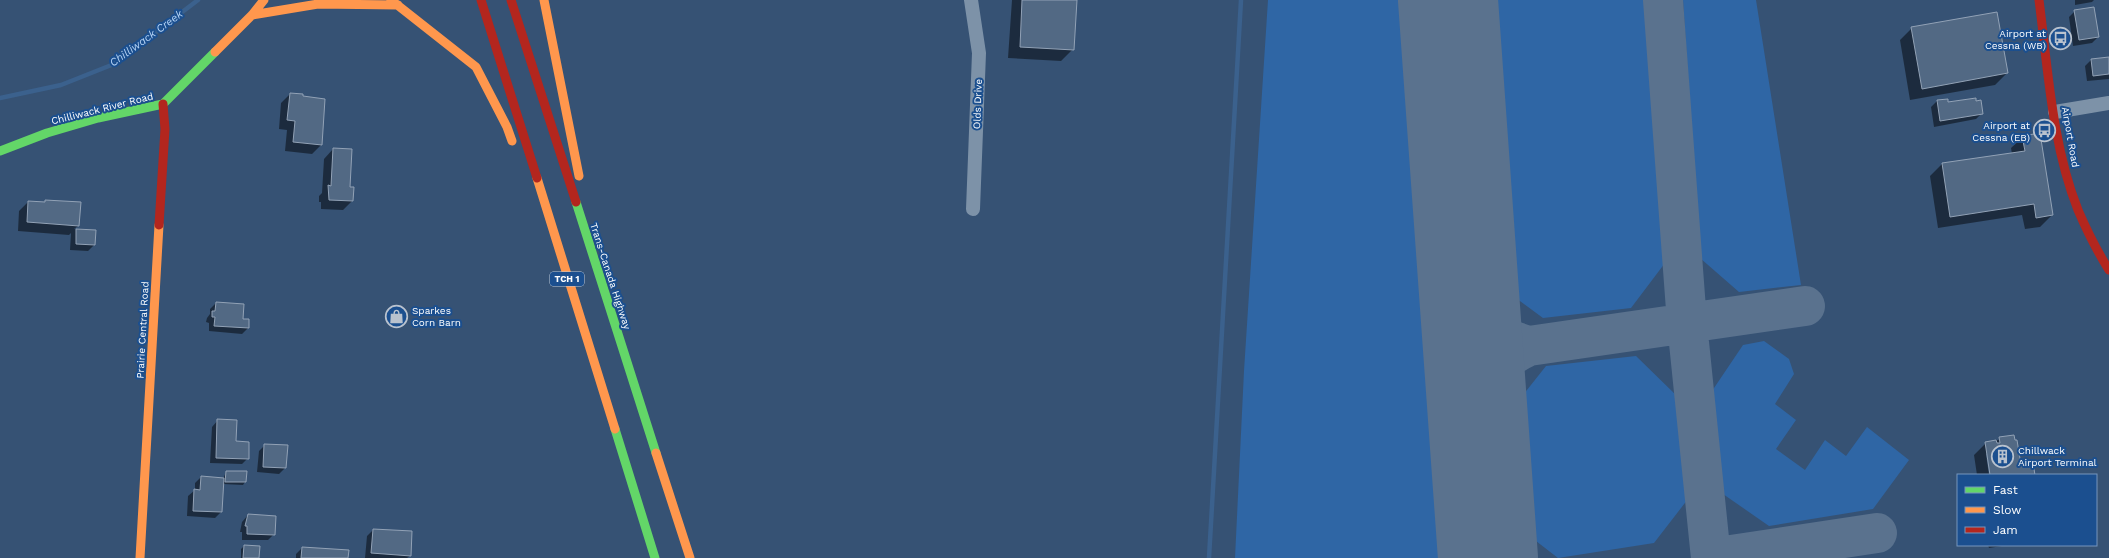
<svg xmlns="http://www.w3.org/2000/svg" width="2109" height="558" font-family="'Work Sans',sans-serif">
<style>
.green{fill:#2f66a5}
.shadow{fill:#0007}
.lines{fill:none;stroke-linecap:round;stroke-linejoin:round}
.stream{stroke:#3b618d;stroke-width:4.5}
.taxiway{stroke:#5a728e;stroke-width:40}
.runway{stroke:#5a728e;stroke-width:100}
.building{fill:#526984;stroke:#92a2b6}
.street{stroke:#7d92a8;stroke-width:14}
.fast{stroke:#63d668;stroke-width:9}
.slow{stroke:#ff974d;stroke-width:9}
.jam{stroke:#b3261e;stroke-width:9}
.labels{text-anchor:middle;stroke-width:4;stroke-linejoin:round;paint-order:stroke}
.shield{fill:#1b4f8f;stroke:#bbcadd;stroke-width:1}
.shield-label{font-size:9px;font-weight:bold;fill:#fff}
.poi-label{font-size:10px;fill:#fff;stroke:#1b4f8f;text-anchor:end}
.street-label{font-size:10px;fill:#fff;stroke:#1b4f8f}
.water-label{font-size:11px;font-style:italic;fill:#b5d3f5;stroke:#1b4f8f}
</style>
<rect width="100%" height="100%" fill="#365274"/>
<!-- green -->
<path class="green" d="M1268 0H1426L1466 558H1235L1244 371Z
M1477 0H1649L1653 18 1668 259 1631 308 1543 318 1497 284Z
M1683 0H1756L1801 285 1739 292 1700 258Z
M1764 341 1789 359 1794 374 1775 404 1796 420 1776 449 1805 470 1825 440 1846 456 1867 427 1909 460 1873 509 1769 526 1723 494 1712 391 1743 345Z
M1636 356 1678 397 1688 499 1654 543 1558 558 1514 524 1507 415 1546 366Z"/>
<!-- shadow -->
<path class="shadow" d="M1012 0H1076L1073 49 1061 61 1008 58Z
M2075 0H2094L2092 2 2075 5Z
M2075 11 2098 37 2092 43 2073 46 2069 17Z
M1912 28 2007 73 1995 85 1910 100 1900 40Z
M2109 58V79L2087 81 2085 66 2091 60Z
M290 94 302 97 324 100 321 145 312 154 285 151 287 130 279 129 281 103Z
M1937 101 1947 104 1976 102 1982 113 1976 119 1934 127 1931 107Z
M2023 137 2052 215 2040 227 2025 229 2022 215 1938 228 1930 176 1942 164 2012 154 2011 148Z
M333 149 349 188 352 201 343 210 321 209V202H319V196L322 193 324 159Z
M46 201 78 226 74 229 95 230 94 245 88 251 70 250 71 233 69 235 18 231 19 211 28 202 43 203Z
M216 303 242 319 248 328 242 334 209 331V323L206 322 207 318 210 314V309Z
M218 420 248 458 242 464 210 463 212 427Z
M2013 436 2020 466 2034 475H1991L1988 454H1986L1989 475H1977L1974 455 1986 443Z
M265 445 285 468 279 474 257 472 259 451Z
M226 472H246L245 482 243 485 223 484 221 512 215 518 187 516 188 496 195 490V483L201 477 223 479Z
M248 515 274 534 268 540H242V532H240L242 522Z
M373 530 410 556 407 558H365L367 536Z
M1988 545H2008L1989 548Z
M244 546 258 558H241V549Z
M302 548 347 558H296V554Z"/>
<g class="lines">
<!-- stream -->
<path class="stream" d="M0 98 61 85 114 64 198 0
M1209 558 1241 0"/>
<!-- taxiway -->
<path class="taxiway" d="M1663 0 1687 323 1711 558
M1470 302C1483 328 1501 338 1529 346
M1478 407C1489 372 1495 362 1529 346L1805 306
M1486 524 1498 551 1504 558
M1711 558 1877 533"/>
<!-- runway -->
<path class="runway" d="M1448 0 1488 558"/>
</g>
<!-- building -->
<path class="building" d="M1022 0H1077L1074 50 1020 47Z
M2094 7 2099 37 2079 40 2074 10Z
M1997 12 2008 73 1922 89 1911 27Z
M2109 57V74L2093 76 2091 59Z
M290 93 303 94V96L325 99 322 145 293 142 295 121 287 120Z
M1976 98V101L1981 100 1983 114 1940 121 1937 100 1948 99V102Z
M2040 133 2053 215 2036 218 2034 204 1950 217 1942 163 2025 151 2022 136Z
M333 148 352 149 350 187H354L353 201 329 200 328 185 331 186Z
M45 200 81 202 79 226 27 222 28 201 45 202Z
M76 229 96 230 95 245 76 244Z
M216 302 244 304 243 319H249V328L214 326 215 317H212V311H215Z
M217 419 237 420 236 441 249 442V459L216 458Z
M2014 435 2015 440H2017L2021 465 2033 463 2035 475H1990L1985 442 1996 440 1997 443H2000L1999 437Z
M264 444 288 445 286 468 263 467Z
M226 471H247L246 482H225Z
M201 476 224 478 222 512 193 511 194 489 200 490Z
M248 514 276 516 275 535 247 534V526H245Z
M373 529 412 531 411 556 371 553Z
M244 545 260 546 259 558H243Z
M302 547 349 550 348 558H301Z"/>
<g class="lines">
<!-- street -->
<path class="street" d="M971 0 979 53 973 209
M2055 112 2109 103"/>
<!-- fast -->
<path class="fast" d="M0 151 47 133 98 118 163 104 215 52
M576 202 656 453
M615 429 655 558"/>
<!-- slow -->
<path class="slow" d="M391 0 476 67 507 127 512 141
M544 0 579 176
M252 15 318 4 398 5
M215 52 252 15 264 0
M537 178 615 429
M656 453 690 558
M140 558 159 225"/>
<!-- jam -->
<path class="jam" d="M481 0 537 178
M511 0 576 202
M2039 0C2048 69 2052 145 2078 210 2087 231 2097 251 2109 270
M159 225 165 129 163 104"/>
</g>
<!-- icons -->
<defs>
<symbol id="bus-ring" viewBox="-11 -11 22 22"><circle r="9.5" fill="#1b4f8f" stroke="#b9c2ce" stroke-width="1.5"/><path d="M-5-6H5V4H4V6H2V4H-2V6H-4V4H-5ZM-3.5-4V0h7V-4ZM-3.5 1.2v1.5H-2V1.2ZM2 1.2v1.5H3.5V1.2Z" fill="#b9c2ce"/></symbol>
<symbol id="shop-ring" viewBox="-11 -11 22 22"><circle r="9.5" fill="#1b4f8f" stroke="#b9c2ce" stroke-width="1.5"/><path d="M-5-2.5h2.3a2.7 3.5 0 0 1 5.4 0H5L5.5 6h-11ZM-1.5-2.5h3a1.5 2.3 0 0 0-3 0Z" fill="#b9c2ce"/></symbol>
<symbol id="building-ring" viewBox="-11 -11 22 22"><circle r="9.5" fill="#1b4f8f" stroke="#b9c2ce" stroke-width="1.5"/><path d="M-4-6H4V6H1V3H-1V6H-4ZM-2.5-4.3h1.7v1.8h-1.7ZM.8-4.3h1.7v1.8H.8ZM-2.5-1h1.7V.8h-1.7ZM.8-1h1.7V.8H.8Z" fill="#b9c2ce"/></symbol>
</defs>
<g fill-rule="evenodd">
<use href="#bus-ring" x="2048" y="26" width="25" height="25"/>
<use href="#bus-ring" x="2032" y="118" width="25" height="25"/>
<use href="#shop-ring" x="384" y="304" width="25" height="25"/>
<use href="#building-ring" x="1990" y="444" width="25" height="25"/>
</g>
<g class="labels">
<!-- shield labels -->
<rect class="shield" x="550" y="272" width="34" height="14" rx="3"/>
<g class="shield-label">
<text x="567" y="282">TCH 1</text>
</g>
<!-- poi labels -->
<g class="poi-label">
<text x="2046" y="37">Airport at<tspan x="2046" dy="12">Cessna (WB)</tspan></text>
<text x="2030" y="129">Airport at<tspan x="2030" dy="12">Cessna (EB)</tspan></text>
<text x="412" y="314" text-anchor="start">Sparkes<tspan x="412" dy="12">Corn Barn</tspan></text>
<text x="2018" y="454" text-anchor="start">Chillwack<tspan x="2018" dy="12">Airport Terminal</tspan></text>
</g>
<!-- street labels -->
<g class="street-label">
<text transform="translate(977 104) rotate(-88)" y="4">Olds Drive</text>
<text transform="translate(102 108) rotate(-14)" y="4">Chilliwack River Road</text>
<text transform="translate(2071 137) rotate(80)" y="4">Airport Road</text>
<text transform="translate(611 276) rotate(72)" y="4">Trans-Canada Highway</text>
<text transform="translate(142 330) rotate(-87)" y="4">Prairie Central Road</text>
</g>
<!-- water labels -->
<g class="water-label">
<text transform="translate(146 38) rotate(-36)" y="4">Chilliwack Creek</text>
</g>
</g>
<!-- legend -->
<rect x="1957" y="474" width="140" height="72" fill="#1b4f8f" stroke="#7695bc"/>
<rect x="1965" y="487" width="20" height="6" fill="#63d668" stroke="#7695bc"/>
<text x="1993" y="494" font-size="12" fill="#ffffff">Fast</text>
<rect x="1965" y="507" width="20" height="6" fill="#ff974d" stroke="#7695bc"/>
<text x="1993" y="514" font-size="12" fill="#ffffff">Slow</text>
<rect x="1965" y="527" width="20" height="6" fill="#b3261e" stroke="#7695bc"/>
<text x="1993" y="534" font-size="12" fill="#ffffff">Jam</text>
</svg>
